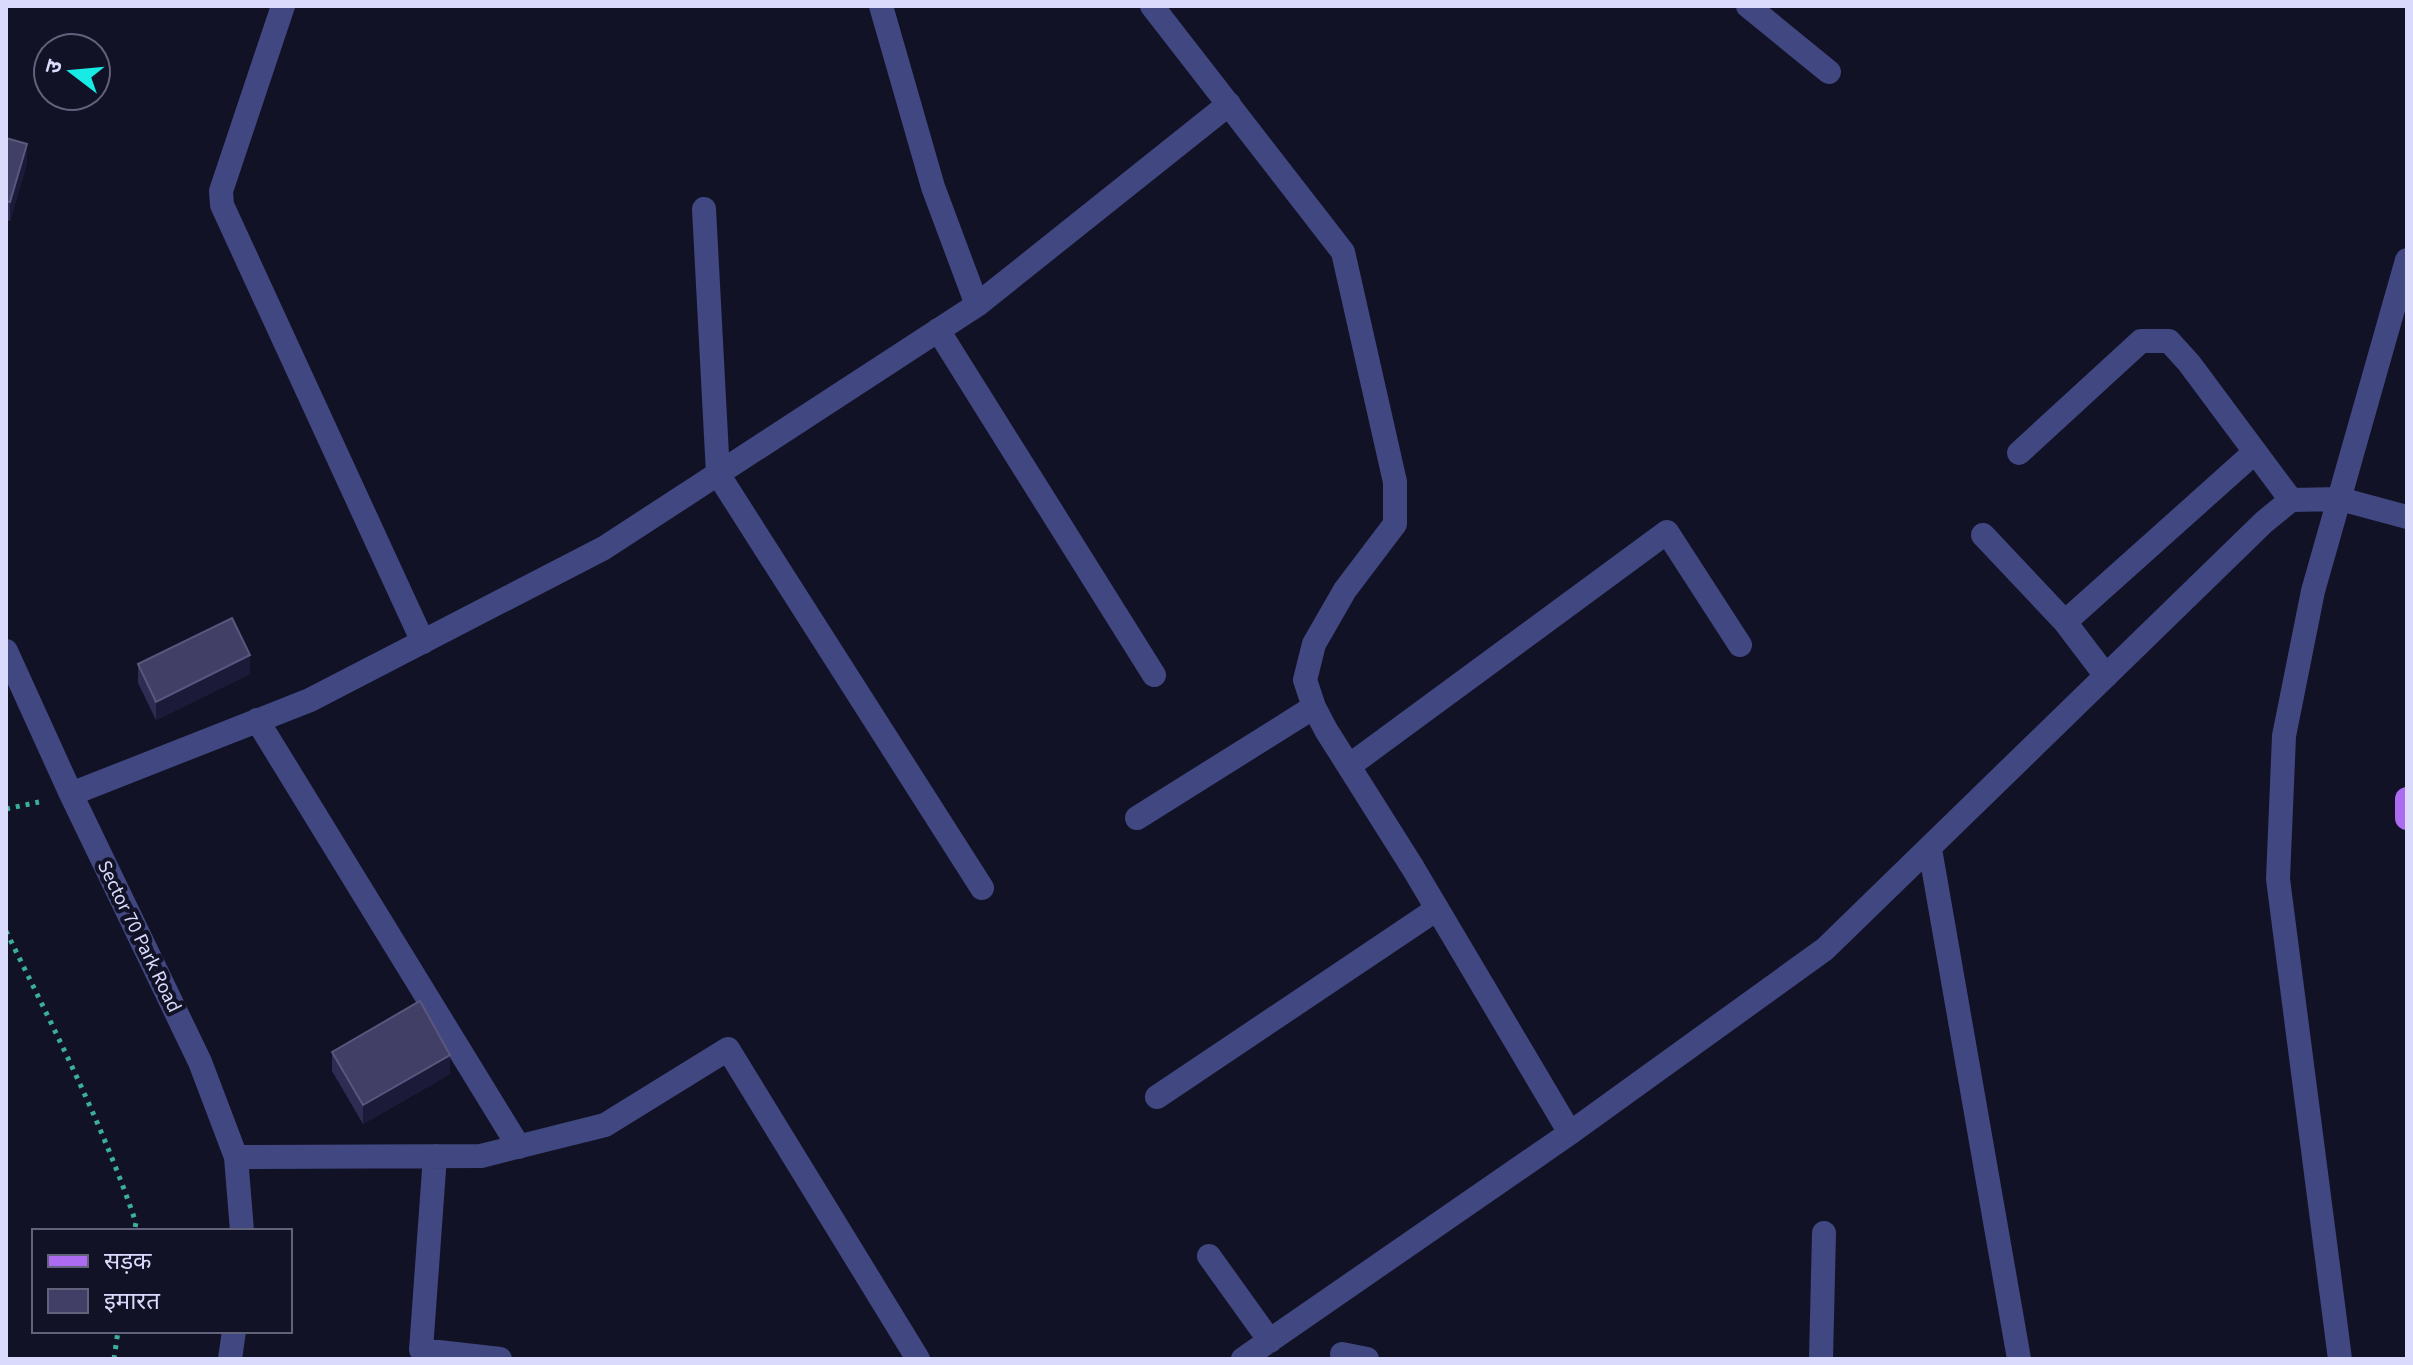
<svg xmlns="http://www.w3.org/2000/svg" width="2413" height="1365" font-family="'Source Sans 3','Noto Sans Devanagari',sans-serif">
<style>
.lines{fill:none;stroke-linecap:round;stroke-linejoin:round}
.path{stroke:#3baf98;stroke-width:5;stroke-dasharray:4 6;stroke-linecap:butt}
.minor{stroke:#414781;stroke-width:24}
.major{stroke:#ad6bf2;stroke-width:24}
.wall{fill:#2f2c53}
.shaded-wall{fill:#1c1a39}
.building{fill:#413f65;stroke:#59577d;stroke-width:2}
.labels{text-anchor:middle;stroke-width:8;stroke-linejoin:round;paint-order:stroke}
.street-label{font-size:20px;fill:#dadbfc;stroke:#121226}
</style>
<rect width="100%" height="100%" fill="#121226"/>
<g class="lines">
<!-- path -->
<path class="path" d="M6 809 39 802
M6 931C53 1027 102 1122 136 1223L134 1231
M114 1359 118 1331"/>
<!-- minor -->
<path class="minor" d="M283 6 221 191 222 205 423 642
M881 6 933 187 977 305
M1152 6 1343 252 1395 482V524L1345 590 1314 644 1305 680 1314 707 1326 730 1413 868 1570 1133
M1748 6 1829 72
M704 209 718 474 982 888
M938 330 1154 675
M2019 453 2141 341H2169L2189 363 2291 500
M1983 535 2065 622 2106 676
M2065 622 2255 452
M6 651 71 794 200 1062 236 1157 242 1231
M257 720 519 1147
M1349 766 1667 532 1740 645
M71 794 310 700 604 548 977 305 1229 104
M1137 818 1314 707
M1930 849 2019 1359
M1157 1097 1437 909
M435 1156 421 1350 500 1359
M236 1157 481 1156 605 1125 728 1049 918 1359
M1209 1256 1270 1341
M1342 1354 1367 1359
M230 1359 234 1331
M1243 1359 1570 1133 1825 949 2264 522 2291 500 2340 499 2407 517
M1821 1359 1824 1233
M2340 1359 2278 879 2284 736 2313 591 2407 260"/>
<!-- major -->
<path class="major" d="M2407 799V818"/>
</g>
<!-- wall -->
<path class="wall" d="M6 138 27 163 10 221 6 220Z
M138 664 250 674 156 720 138 683Z
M332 1052 450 1074 363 1124 332 1071Z"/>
<!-- shaded-wall -->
<path class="shaded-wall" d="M27 144V163L10 221V202Z
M250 655V674L156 720V702Z
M450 1055V1074L363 1124V1105Z"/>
<!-- building -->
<path class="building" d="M6 138 27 144 10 202 6 201Z
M232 618 250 655 156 702 138 664Z
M420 1001 450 1055 363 1105 332 1052Z"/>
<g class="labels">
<!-- street labels -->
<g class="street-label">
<text transform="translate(140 936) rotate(64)" y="7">Sector 70 Park Road</text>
</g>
</g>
<!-- border -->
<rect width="2413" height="1365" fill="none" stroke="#dadbfc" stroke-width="16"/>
<!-- legend -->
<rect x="32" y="1229" width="260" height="104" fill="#121226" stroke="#62627c" stroke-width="2"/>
<rect x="48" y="1255" width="40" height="12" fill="#ad6bf2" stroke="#62627c" stroke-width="2"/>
<text x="104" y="1269" font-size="24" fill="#dadbfc">सड़क</text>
<rect x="48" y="1289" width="40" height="24" fill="#413f65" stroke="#62627c" stroke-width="2"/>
<text x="104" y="1309" font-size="24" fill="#dadbfc">इमारत</text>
<!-- north arrow -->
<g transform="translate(72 72) rotate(286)"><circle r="38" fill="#121226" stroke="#62627c" stroke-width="2"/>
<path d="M0-6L14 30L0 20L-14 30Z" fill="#17ebe4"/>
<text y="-12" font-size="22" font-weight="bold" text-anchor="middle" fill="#dadbfc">उ</text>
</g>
</svg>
